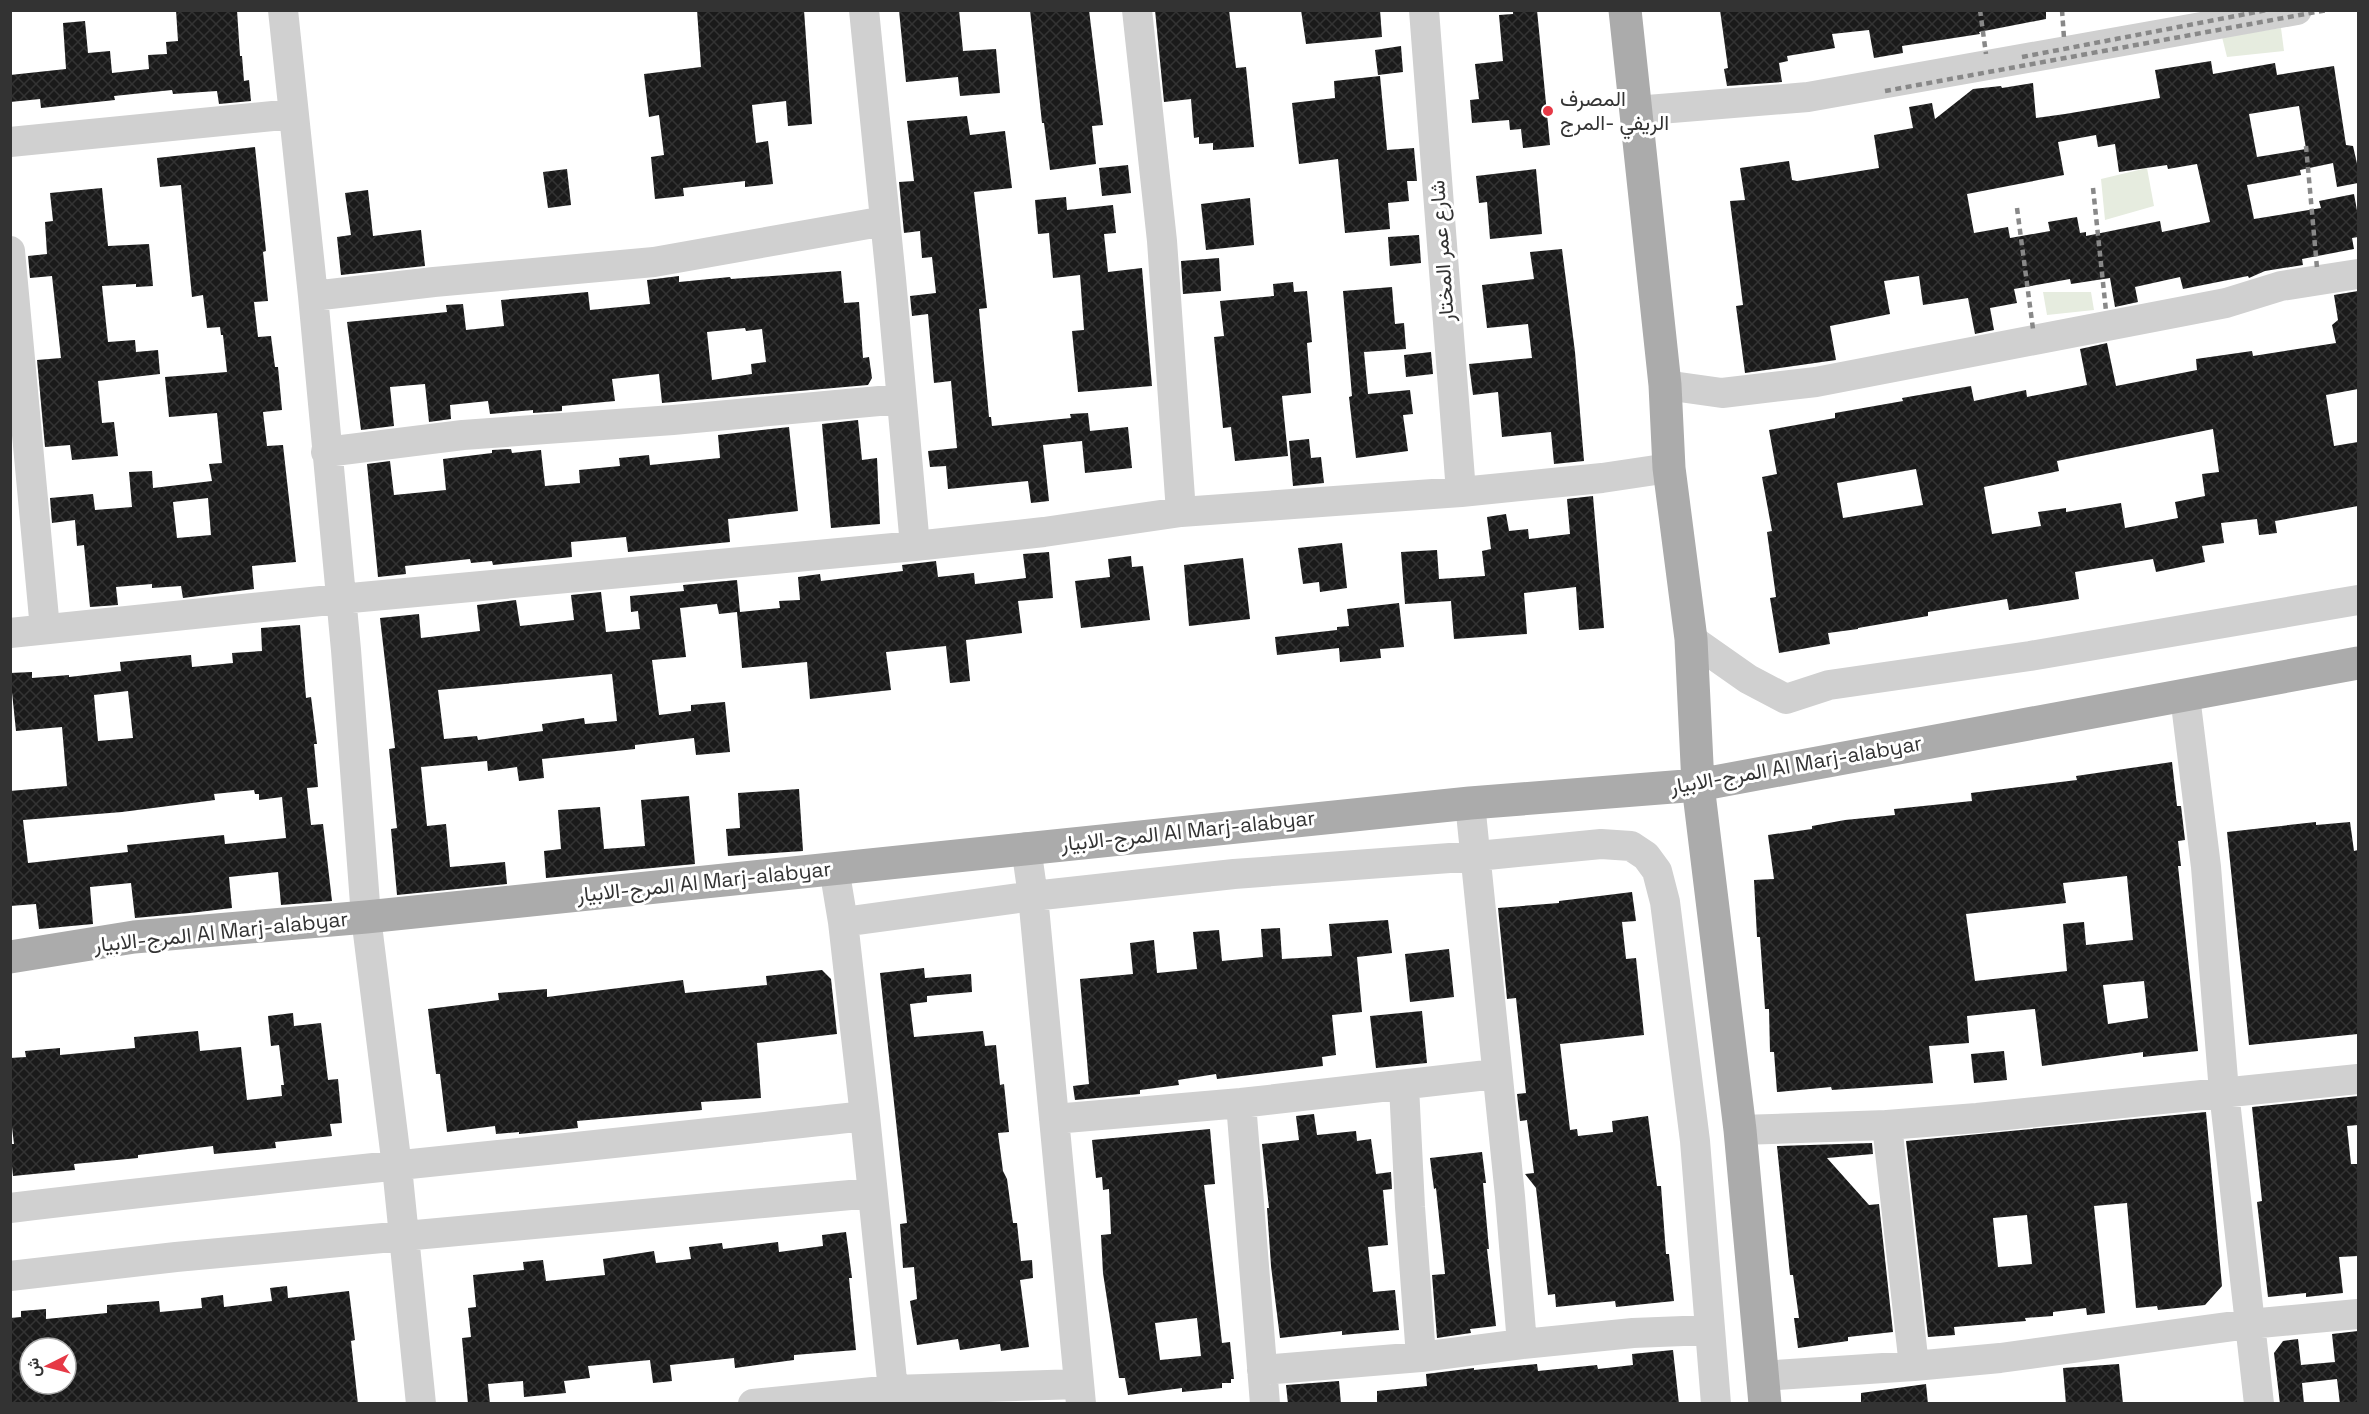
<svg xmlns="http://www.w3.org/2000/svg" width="2369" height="1414" font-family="'Space Grotesk',Vazirmatn,sans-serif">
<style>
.green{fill:#e6ecdf}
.building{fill:url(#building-cross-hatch);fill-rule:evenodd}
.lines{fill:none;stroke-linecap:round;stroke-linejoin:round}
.minor{stroke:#d0d0d0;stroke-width:30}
.major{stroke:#ababab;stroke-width:33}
.rail{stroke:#888;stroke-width:4.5;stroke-dasharray:6 4.5;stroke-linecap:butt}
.poi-dot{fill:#e63946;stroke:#fff;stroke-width:2}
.labels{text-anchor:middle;stroke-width:6;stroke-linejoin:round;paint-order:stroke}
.poi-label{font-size:21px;fill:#333;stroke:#fff;text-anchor:start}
.street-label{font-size:21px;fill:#333;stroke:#fff}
</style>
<defs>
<pattern id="building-cross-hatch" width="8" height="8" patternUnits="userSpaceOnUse" patternTransform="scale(1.5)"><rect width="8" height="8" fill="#1a1a1a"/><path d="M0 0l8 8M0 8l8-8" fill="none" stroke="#333"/></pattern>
</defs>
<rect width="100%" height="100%" fill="#fff"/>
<!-- green -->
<path class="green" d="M2281 28 2284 51 2227 57 2222 37Z
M2147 168 2154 206 2105 220 2101 179Z
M2043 292H2091L2094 310 2047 315Z"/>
<!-- building -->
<path class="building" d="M176 10H237L240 56H242L244 81 249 80 251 101 219 104 217 91 173 94 172 90 114 96 115 100 41 108 40 99 10 102V75L66 69 63 23 85 21 88 53 110 51 112 73 149 69 148 55 167 54 166 42 178 41Z
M697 10H804L812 124 788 126 786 101 752 105 756 143 768 141 773 184 745 187V181L683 188 684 196 655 199 651 157 664 155 659 115 649 117 644 74 701 67Z
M899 10H959L963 51 996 49 1000 93 960 96 958 77 906 82Z
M1030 10H1089L1103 125 1092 126 1096 164 1050 170 1044 123H1042Z
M1155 10H1229L1236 68 1246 67 1254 147 1213 150V143L1199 144V137L1194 138 1191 99 1164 102Z
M1301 10H1380L1382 37 1306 44Z
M1513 10H1537L1550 145 1523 148 1521 129 1510 130 1509 120 1472 123 1470 100 1479 99 1475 64 1503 61 1499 15 1513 14Z
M1720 10H2046V19L1979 32 1980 34 1902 46 1903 53 1874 58 1869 30 1832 34 1835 48 1787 56 1788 61 1779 63 1782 82 1727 86 1724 69 1728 68Z
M1401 46 1403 72 1378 75 1375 50Z
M2211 61 2213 74 2275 63 2277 75 2334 66 2346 145 2353 146 2358 168V183L2337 187 2333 163 2300 170 2301 175 2247 185 2254 219 2321 208 2319 201 2354 194 2358 216V237L2352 238 2354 249 2302 259 2303 265 2265 271 2249 278 2248 276 2183 289 2180 277 2135 287 2138 302 2115 307 2110 278 2071 284 2070 279 2014 289 2017 303 1990 308 1994 330 1975 334 1968 298 1923 305 1919 276 1884 281 1890 314 1830 326 1836 360 1745 373 1736 306 1743 305 1730 201 1745 200 1740 168 1789 161 1792 180 1797 181 1879 168 1874 135 1913 128 1909 107 1932 103 1935 119 1973 89 2001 86 2002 88 2033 83 2036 118 2065 114 2160 98 2155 70ZM2299 106 2306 149 2257 157 2249 114ZM2096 135 2098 147 2115 144 2119 172 2167 165 2168 169 2197 164 2210 222 2162 232 2160 221 2086 236V232L2080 233 2077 217 2048 222 2050 231 2010 238 2008 227 1974 233 1967 194 2064 175 2058 142Z
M1380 76 1387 150 1414 148 1417 181H1407L1409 201 1388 203 1390 229 1345 233 1338 159 1299 164 1292 103 1335 98 1334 81Z
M967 116 970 135 1005 131 1012 188 974 192 987 308 979 309 989 417H991L992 426 1071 418 1070 414 1088 413 1090 431 1128 427 1132 468 1085 473 1082 441 1043 445 1049 501 1031 503 1028 481 948 489 946 466 930 467 928 451 957 448 951 381 934 383 928 314 912 316 910 296 936 293 932 257 922 258 920 231 904 233 899 182 914 181 907 121Z
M255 147 266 251 263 252 268 301 254 302 258 337 271 336 275 367H278L282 410 263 412 267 446 283 445 296 562 252 566 254 589 183 598 181 586 152 588V584L116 587 118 605 90 607 84 545 77 546 75 520 52 523 50 498 93 494 95 510 132 507 129 472 152 471 153 488 212 481 209 464 222 463 217 413 169 417 165 377 227 372 223 335H221L220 327 207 328 203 295 192 297 181 185 160 187 157 158ZM208 498 211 535 177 538 173 502Z
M1128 165 1131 193 1102 196 1099 168Z
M567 169 571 205 548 208 543 172Z
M1536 169 1542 234 1490 239 1487 202 1479 203 1476 176Z
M102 188 108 246 149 244 153 286 136 287V284L102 286 108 342 135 340 136 352 158 350 160 374 98 381 102 423 114 422 118 456 72 460 70 445 45 447 37 360 61 358 52 276 30 278 28 256 47 254 45 222 53 221 50 193Z
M368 190 373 236 421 230 425 266 341 275 337 237 351 235 345 193Z
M1066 197 1067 210 1113 205 1116 233 1104 234 1108 272 1142 268 1152 386 1078 392 1072 331 1084 330 1080 275 1053 278 1049 233 1038 234 1035 200Z
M1250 198 1254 245 1206 250 1201 204Z
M1419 235 1421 263 1390 266 1388 237Z
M1562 249 1575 352 1584 461 1554 464 1551 432 1502 437 1498 392 1473 395 1469 364 1532 358 1528 324 1487 328 1482 285 1534 279 1530 252Z
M1219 258 1221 291 1183 294 1181 261Z
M841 271 844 303 859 302 863 358 869 357 872 378 868 385 662 403 659 374 612 379 615 401 562 406V411L533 413V410L490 414 488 401 450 405 451 419 429 422 425 384 390 387 394 426 361 430 347 322 447 312 446 305 463 304 466 330 504 326 501 300 588 292 590 310 650 304 647 280 679 276V282L730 277 731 279ZM745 328 746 331 762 329 766 362 751 364 752 374 712 380 707 332Z
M1293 282 1294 292 1307 291 1312 342 1307 343 1311 393 1282 396 1288 456 1235 461 1231 427 1223 428 1214 337 1224 336 1220 301 1274 296 1273 284Z
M1392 287 1395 324 1404 323 1406 349 1364 352 1368 394 1410 390 1413 414 1403 415 1408 451 1356 458 1349 397 1352 396 1343 291Z
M2358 291V389L2326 395 2334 446 2358 442V506L2275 521 2277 533 2259 535 2257 519 2221 523 2224 543 2202 546 2205 562 2156 572 2153 559 2075 572 2079 599 2009 610 2007 599 1928 612V616L1858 628V629L1828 633 1830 644 1779 653 1770 598 1776 597 1767 532 1772 531 1762 477 1777 474 1769 430 1835 418V413L1903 401 1902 398 1971 386 1974 401 2026 390 2027 397 2087 385 2080 349 2107 343 2116 386 2197 370 2196 359 2252 351 2253 356 2336 343 2332 325 2338 320 2334 295ZM2213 429 2219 472 2202 474 2205 496 2175 502 2178 518 2125 528 2121 503 2066 512V508L2038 512 2041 526 1992 534 1984 487 2059 471 2057 461ZM1916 469 1923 505 1843 518 1837 483Z
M1431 352 1433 374 1406 377 1404 355Z
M858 420 862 460 877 458 880 524 831 528 822 424Z
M789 427 798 511 728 519 730 542 628 552 626 537 571 542 572 557 493 565 492 561 471 563 470 559 405 566 406 574 378 577 367 464 390 461 394 495 446 490 443 459 492 453V450L511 449 512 453 541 450 545 486 580 483 579 470 620 466 619 458 649 455 650 465 720 458 718 435Z
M1309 439 1311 458 1321 457 1324 483 1293 486 1289 441Z
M1593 496 1604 628 1579 630 1576 587 1524 593 1527 634 1454 639 1451 601 1405 604 1401 552 1437 550 1439 579 1485 576 1482 551 1491 549 1487 517 1506 514 1509 531 1528 529 1529 539 1570 534 1567 499Z
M1342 543 1347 588 1320 592 1319 582 1303 584 1298 548Z
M1049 552 1053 598 1018 601 1022 633 966 640 970 681 950 683 946 646 886 652 891 690 810 699 807 662 742 668 737 612 719 614 717 604 680 608 686 657 652 660 659 715 691 711V705L725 702 730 752 696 755 694 738 635 745V749L542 759 544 778 519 781 517 767 488 771 487 761 421 767 427 826 446 824 450 867 505 862 507 884 397 895 391 829 397 828 389 749 395 748 380 618 419 614 421 638 480 631 477 605 516 600 520 626 574 620 571 595 601 592 606 632 640 629 638 611 631 612 630 596 684 591 683 585 737 580 740 612 780 608 779 601 800 600 798 577 820 574 821 581 903 571 902 565 936 561 938 577 974 573 975 584 1026 578 1023 554ZM612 674 617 721 585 724 584 718 542 724 543 731 478 740 477 736 444 739 438 690Z
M1131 556 1132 567 1143 566 1150 620 1081 628 1075 581 1110 577 1108 559Z
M1243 558 1250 619 1189 626 1184 565Z
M1399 603 1404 647 1380 649 1381 658 1340 662 1339 648 1277 655 1275 637 1337 630V627L1349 626 1347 609Z
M300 625 306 698 311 697 317 744H314L318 787 307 788 311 825 323 824 332 901 281 905 278 872 229 877 232 908 190 913 135 918 131 883 90 887 93 924 39 929 36 904 10 906V791L67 786 62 727 16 731 10 673 32 672V678L69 675V677L121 671 120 662 191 655 192 667 233 663 232 653 262 651 261 628ZM128 691 133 738 98 741 94 695ZM254 790 255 794H259V800L282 797 286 838 225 844 224 835 127 845 128 852 28 863 23 820 122 812 215 800 214 794Z
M2172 762 2177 806H2181L2185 840 2178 841 2181 866H2178L2198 1051 2143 1057V1052L2042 1066 2035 1009 1967 1016 1969 1043 1929 1046 1933 1083 1832 1090 1831 1087 1777 1092 1774 1052H1770L1769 1009H1765L1760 937H1757L1754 880 1774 879 1768 835 1812 829V826L1845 820 1895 815 1894 809 1972 801 1971 793 2077 780 2076 776ZM2127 876 2133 940 2086 945 2084 922 2063 924 2067 971 1975 981 1966 914 2066 903 2063 883ZM2144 981 2148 1018 2108 1024 2103 985Z
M799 789 803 851 728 856 726 829 740 828 738 793Z
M689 796 695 864 546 878 544 851 561 849 558 810 600 807 604 849 645 846 641 800Z
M2316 822V825L2350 822 2354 851 2358 850V1034L2249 1045 2227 832Z
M1632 892 1636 921 1622 922 1626 959 1636 958 1644 1035 1560 1044 1570 1130 1577 1129 1578 1136 1613 1132 1612 1121 1648 1116 1657 1186H1661L1666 1254H1669L1674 1301 1616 1307 1615 1301 1556 1307 1555 1294 1548 1295 1536 1188 1525 1174 1534 1173 1527 1120 1520 1121 1517 1094 1526 1093 1516 998 1507 999 1498 908 1559 903V901Z
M1388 920 1392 953 1357 957 1362 1012 1332 1015 1336 1055 1322 1057 1323 1066 1217 1079 1216 1074 1178 1080 1179 1085 1140 1090V1094L1075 1100 1073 1086 1089 1084 1080 979 1133 974 1130 943 1154 940 1157 973 1197 969 1193 932 1219 930 1222 961 1263 957 1261 929 1280 928 1282 959 1332 956 1329 924Z
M1449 949 1454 997 1410 1002 1405 954Z
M924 968 925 978 971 974 972 992 927 996V1002L910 1004 914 1037 983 1031 985 1046 996 1045 1000 1085 1004 1084 1009 1132 998 1133 1003 1171 1007 1179 1013 1223H1017L1021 1261 1032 1260 1033 1278 1020 1280 1029 1347 1001 1351 1000 1344 960 1350 958 1339 917 1345 910 1301 917 1299 914 1267 903 1268 900 1224 907 1223 880 973Z
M822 970 831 979 837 1034 757 1043 761 1098 701 1102 702 1110 577 1121 578 1128 519 1134V1132L496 1134 495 1126 447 1132 440 1074H436L428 1009 499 1000 498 993 547 989V997L683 980 685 993 767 985 766 976Z
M1422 1011 1427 1063 1376 1068 1370 1016Z
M293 1013 294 1026 321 1023 328 1080 338 1079 342 1123 330 1124 332 1136 275 1142 276 1148 214 1154 213 1146 138 1155V1158L74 1164 75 1170 13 1176 10 1146V1144H14L10 1111V1058L26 1057 25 1051 60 1048V1055L135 1048 134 1037 198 1031 200 1051 241 1047 247 1100 282 1096 281 1085H284L279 1045 271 1046 268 1016Z
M2004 1051 2007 1080 1974 1083 1971 1054Z
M2358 1096V1125L2347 1126 2351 1164H2358V1256L2339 1257 2343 1293 2306 1297V1293L2268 1297 2257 1202 2262 1201 2252 1107Z
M2206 1112 2222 1286 2205 1305 2158 1310 2157 1306 2136 1308 2127 1203 2094 1206 2105 1313 2087 1315 2086 1308 2053 1312V1316L2025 1318 2026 1321 1954 1327 1955 1335 1928 1337 1906 1141ZM2027 1215 2032 1264 1998 1267 1993 1218Z
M1314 1114 1317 1135 1356 1131 1357 1141 1371 1139 1376 1174 1391 1172 1392 1189 1383 1190 1388 1245 1368 1247 1373 1292 1395 1290 1399 1330 1342 1335V1331L1280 1338 1271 1266 1267 1208H1269L1262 1144 1299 1140 1296 1116Z
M1210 1129 1215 1184 1204 1185 1222 1343 1230 1342 1234 1379H1231V1383H1222V1388L1182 1392V1388L1128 1395 1125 1378H1119L1103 1273 1101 1235 1111 1234 1109 1189 1103 1190 1102 1177 1096 1178 1092 1140ZM1197 1318 1201 1356 1160 1360 1155 1323Z
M1872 1143 1873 1154 1827 1158 1869 1205 1879 1204 1893 1332 1848 1337V1341L1798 1348 1794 1318H1799L1793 1275H1790L1777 1146Z
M1482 1152 1486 1183H1483L1489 1249H1487L1496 1326 1470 1329 1471 1333 1437 1338 1432 1275 1445 1274 1436 1188 1434 1189 1430 1158Z
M846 1232 852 1278H849L856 1350 794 1355V1360L735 1368 734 1358 670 1365 672 1381 653 1383 650 1360 588 1366 590 1378 564 1381 566 1393 524 1397 523 1381 488 1384 490 1404H468L462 1338 471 1337 468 1308 476 1307 473 1275 524 1270 523 1262 543 1260 546 1281 605 1275 603 1259 654 1251 656 1263 691 1259 689 1247 722 1243 723 1249 778 1242 779 1252 823 1246 822 1235Z
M287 1286 288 1298 349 1291 355 1340 351 1341 358 1404H10V1318L21 1317V1311L46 1309V1319L107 1313V1305L159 1301 160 1312 202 1308 201 1298 223 1295 224 1307 272 1301 270 1288ZM30 1348H66V1385L30 1387Z
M2358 1331V1404H2340L2337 1379 2302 1383 2304 1404H2280L2274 1353 2283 1341 2298 1339 2301 1365 2335 1362 2332 1334Z
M1673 1350 1679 1404H1377V1391L1427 1386 1426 1374 1474 1368V1370L1537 1364 1538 1371 1597 1365 1598 1369 1633 1365 1632 1354Z
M2119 1364 2123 1404H2066L2063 1368Z
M1339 1381 1341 1404H1288L1286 1385Z
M1926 1384 1928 1404H1861V1393Z"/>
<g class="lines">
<!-- minor -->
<path class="minor" d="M283 10 313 296 346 650 366 917 397 1167 421 1404
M864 10 891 279 915 546
M1137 10 1162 241 1181 512
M1424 10 1461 492
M1635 111 1808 97 2297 10
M10 142 293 114
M10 251 45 629
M313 296 434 282 654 262 885 221
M1665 385 1722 393 1816 382 2226 303 2281 286 2358 274
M326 452 463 435 673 420 901 399
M10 633 340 599 915 546 1044 532 1181 512 1461 492 1602 478 1669 468
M1691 639 1748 679 1786 699 1829 685 2030 656 2358 600
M2185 696 2206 867 2224 1092 2259 1404
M1470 803 1510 1196 1522 1344
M1026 847 1033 896 1081 1404
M834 868 843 922 865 1116 893 1390
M843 922 1033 896 1234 874 1477 856 1601 844 1631 846 1646 856 1657 871 1665 902 1695 1141 1716 1404
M1404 1086 1410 1207 1421 1357
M1241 1103 1265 1404
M1054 1119 1241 1103 1496 1074
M1887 1125 1914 1366
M1740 1130 1887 1125 1977 1118 2358 1079
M10 1208C295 1174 580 1148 865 1116
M10 1276 176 1257 872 1193
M1262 1370 1421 1357 1522 1344 1633 1333 1709 1330
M1761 1376 1914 1366 2000 1358 2249 1324 2358 1314
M753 1404 893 1390 1079 1384"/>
<!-- major -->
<path class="major" d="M1625 10 1665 385 1669 468 1691 639 1698 785 1740 1130 1765 1404
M10 957 134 937 366 917 1470 803 1698 785 2358 663"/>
<!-- rail -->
<path class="rail" d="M1980 10 1986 54
M2062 10 2064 38
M2022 57 2267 10
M1885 91 2327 10
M2306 146 2317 268
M2093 188 2106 311
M2017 208 2033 329"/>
</g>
<!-- markers -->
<circle class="poi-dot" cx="1548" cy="111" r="6"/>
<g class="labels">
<!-- poi labels -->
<g class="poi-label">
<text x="1560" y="106">المصرف<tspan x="1560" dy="24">الريفي -المرج</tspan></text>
</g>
<!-- street labels -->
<g class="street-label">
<text transform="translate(1442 251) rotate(-94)" y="7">شارع عمر المختار</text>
<text transform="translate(1796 765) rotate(-10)" y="7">المرج-الابيار Al Marj-alabyar</text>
<text transform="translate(1188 831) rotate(-6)" y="7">المرج-الابيار Al Marj-alabyar</text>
<text transform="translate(704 882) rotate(-6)" y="7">المرج-الابيار Al Marj-alabyar</text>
<text transform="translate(221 932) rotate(-6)" y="7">المرج-الابيار Al Marj-alabyar</text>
</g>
</g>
<!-- border -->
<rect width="2369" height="1414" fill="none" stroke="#333333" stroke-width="24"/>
<!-- north arrow -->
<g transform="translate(48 1366) rotate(264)"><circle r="28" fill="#ffffff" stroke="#adadad" stroke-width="1.5"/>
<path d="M0-4.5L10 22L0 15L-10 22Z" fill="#e63946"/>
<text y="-9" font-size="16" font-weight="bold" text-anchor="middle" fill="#333333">ش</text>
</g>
</svg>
